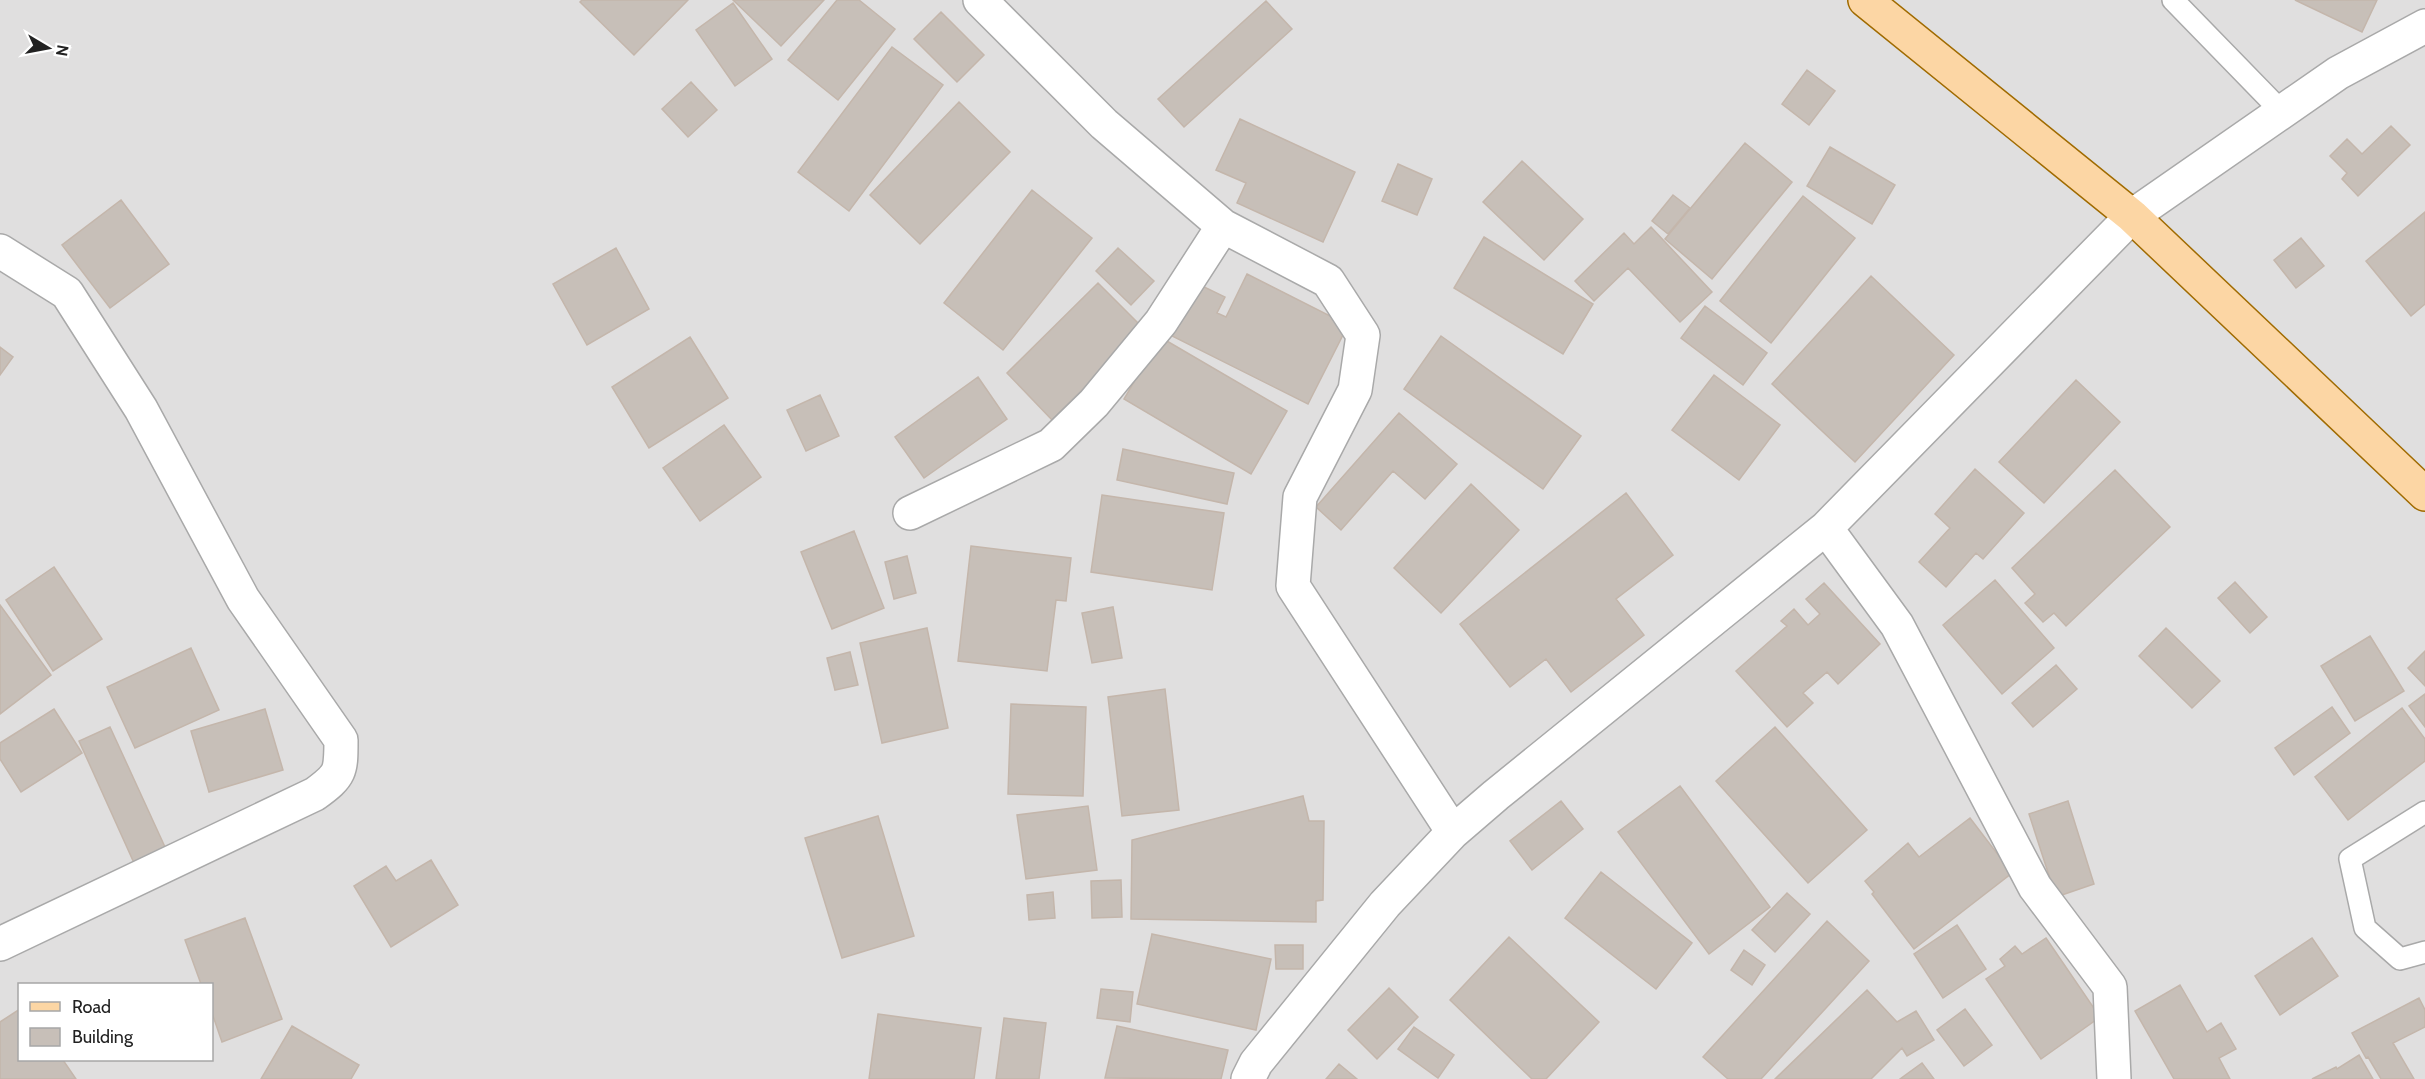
<svg xmlns="http://www.w3.org/2000/svg" width="2425" height="1079" font-family="Cabin,sans-serif">
<style>
.residential{fill:#e0dfdf;fill-rule:evenodd}
.building{fill:#c7bfb8;stroke:#c4b6ab;stroke-width:1.5}
.lines{fill:none;stroke-linecap:round;stroke-linejoin:round}
.service-casing{stroke:#a9a9a9;stroke-width:24}
.minor-casing{stroke:#a9a9a9;stroke-width:36}
.tertiary-casing{stroke:#a9a9a9;stroke-width:36}
.primary-casing{stroke:#a06b00;stroke-width:36}
.service{stroke:#fff;stroke-width:21}
.minor{stroke:#fff;stroke-width:33}
.tertiary{stroke:#fff;stroke-width:33}
.primary{stroke:#fcd6a4;stroke-width:33}
</style>
<rect width="100%" height="100%" fill="#f2efe9"/>
<!-- residential -->
<path class="residential" d="M0 0H2425V1079H0ZM20 984H212V1060H20Z"/>
<!-- building -->
<path class="building" d="M582 0H688L634 55 580 2Z
M733 0H824L781 46Z
M837 0H859L895 29 838 100 788 60Z
M2295 0H2377L2362 32Z
M1266 1 1292 29 1184 127 1158 99Z
M733 3 772 59 735 86 696 30Z
M941 12 984 55 957 82 914 39Z
M892 47 943 85 849 211 798 172Z
M1807 70 1835 91 1809 125 1782 104Z
M691 82 717 110 688 137 662 109Z
M959 102 1010 152 920 244 870 195Z
M1240 119 1355 172 1323 242 1237 203 1246 183 1216 170Z
M2391 126 2410 145 2358 196 2342 179 2347 173 2330 156 2347 139 2362 154Z
M1745 143 1792 182 1712 279 1665 239Z
M1830 147 1895 185 1872 224 1807 186Z
M1522 161 1583 219 1544 260 1483 202Z
M1398 164 1432 179 1417 215 1382 201Z
M1032 190 1092 238 1003 350 944 303Z
M1673 195 1690 208 1668 234 1652 221Z
M1803 196 1855 238 1771 343 1720 301Z
M121 200 169 264 110 308 62 245Z
M2425 212V304L2411 316 2366 261Z
M1651 227 1712 292 1680 322 1628 268 1594 301 1575 281 1624 233 1634 244Z
M1484 237 1593 304 1563 354 1454 288Z
M2301 238 2324 266 2296 288 2274 260Z
M616 248 649 309 587 345 553 284Z
M1118 248 1154 281 1131 305 1096 271Z
M1247 274 1348 325 1308 404 1170 335 1196 283 1225 297 1217 313 1226 317Z
M1871 276 1954 355 1855 462 1772 384Z
M1098 283 1144 329 1052 420 1007 373Z
M1705 306 1767 353 1743 385 1681 338Z
M1441 336 1581 436 1543 489 1404 389Z
M690 337 728 398 649 448 612 387Z
M1160 337 1287 411 1251 474 1124 399Z
M0 347 13 357 0 375Z
M1714 375 1780 425 1739 480 1672 430Z
M978 377 1007 419 924 478 895 437Z
M2076 380 2120 422 2044 503 1999 462Z
M820 395 839 436 806 451 787 410Z
M1399 413 1457 464 1425 499 1393 471 1341 530 1316 507Z
M724 425 761 477 700 521 663 468Z
M1123 449 1234 473 1227 504 1117 480Z
M1975 469 2024 513 1983 559 1976 553 1946 587 1919 562 1950 528 1935 514Z
M2115 470 2170 527 2066 626 2054 613 2043 622 2025 603 2035 594 2012 568Z
M1471 484 1519 530 1441 613 1394 568Z
M1626 493 1673 555 1616 599 1644 635 1571 692 1546 659 1510 687 1460 624Z
M1102 495 1224 513 1212 590 1091 572Z
M854 531 884 608 832 629 801 552Z
M971 546 1071 558 1066 601 1056 600 1047 671 958 661Z
M907 556 916 593 894 599 885 562Z
M54 567 102 639 53 671 6 600Z
M1995 580 2054 648 2002 694 1943 625Z
M2235 582 2267 617 2250 633 2218 598Z
M1824 583 1880 644 1838 684 1827 672 1803 693 1813 703 1787 727 1736 671 1787 626 1781 621 1794 609 1808 625 1820 614 1806 599Z
M0 605 51 675 0 714Z
M1113 607 1122 658 1092 663 1082 613Z
M927 628 948 728 882 743 860 643Z
M2166 628 2220 681 2192 708 2139 656Z
M2370 636 2404 691 2355 721 2321 666Z
M191 648 219 710 135 748 107 687Z
M2425 651V686L2408 668Z
M850 652 858 685 835 690 827 658Z
M2056 665 2077 689 2033 727 2012 703Z
M1165 689 1179 810 1122 816 1108 697Z
M2425 694V727L2409 706Z
M1011 704 1086 707 1083 796 1008 794Z
M2332 707 2350 733 2294 775 2275 748Z
M2402 708 2425 739V761L2348 820 2315 777Z
M54 709 82 753 21 792 0 759V743Z
M265 709 283 770 209 792 191 731Z
M110 727 171 860 139 874 79 741Z
M1775 727 1867 830 1808 883 1716 781Z
M1680 786 1770 907 1709 954 1618 832Z
M1303 796 1309 821H1324L1323 900 1316 901V922L1131 919 1132 840Z
M1561 801 1583 829 1532 870 1510 841Z
M2068 801 2094 884 2056 897 2029 814Z
M1088 806 1097 870 1026 879 1017 815Z
M878 816 914 936 842 958 805 838Z
M1970 818 2012 873 1914 949 1872 894 1874 892 1865 881 1908 843 1919 857Z
M431 860 458 905 391 947 354 886 386 866 396 881Z
M1601 872 1692 943 1656 989 1565 918Z
M1121 880 1122 917 1092 918 1091 881Z
M1053 892 1055 918 1029 920 1027 895Z
M1787 893 1810 914 1775 952 1752 930Z
M245 918 282 1019 222 1042 212 1013V984H201L185 940Z
M1827 921 1869 961 1761 1079H1728L1703 1057Z
M1957 925 1986 969 1943 998 1914 954Z
M1152 934 1271 959 1256 1030 1137 1004Z
M1509 937 1599 1022 1546 1079H1532L1450 1000Z
M2046 938 2100 1017 2041 1059 1986 979 2005 966 2000 959 2015 946 2022 954Z
M2312 938 2338 976 2280 1015 2255 976Z
M1275 945H1303V969H1276Z
M1744 950 1765 965 1752 985 1731 970Z
M2180 985 2207 1032 2221 1023 2236 1049 2219 1058 2230 1079H2174L2135 1011Z
M1389 988 1418 1017 1377 1059 1348 1030Z
M1101 989 1133 992 1130 1022 1097 1018Z
M1867 990 1897 1022 1916 1011 1934 1040 1907 1056 1902 1048 1871 1079H1775Z
M2419 998 2425 1010V1027L2393 1043 2414 1079H2381L2368 1057 2366 1058 2352 1033Z
M20 1009V1060H63L76 1079H0V1022Z
M1965 1009 1992 1045 1964 1066 1937 1030Z
M878 1014 981 1028 974 1079H869Z
M1004 1018 1046 1023 1039 1079H996Z
M292 1026 359 1065 351 1079H261Z
M1117 1026 1228 1050 1221 1079 1105 1078Z
M1414 1027 1454 1055 1438 1078 1398 1049Z
M2359 1055 2373 1079H2312L2336 1067 2337 1069Z
M1922 1063 1934 1079H1900Z
M1339 1064 1357 1079H1326Z"/>
<g class="lines">
<defs>
<path id="service" d="M2173 0 2282 112
M2425 812 2350 859 2365 928 2400 959 2425 952"/>
<path id="minor" d="M980 0 1104 124 1223 226 1328 281 1363 335 1355 390 1300 497 1293 586 1453 832
M0 251 67 293 141 409 243 599 341 740C341 772 341 775 315 794L0 944
M910 513 1051 445 1094 403 1161 322 1223 226
M1826 528 1897 625 2035 887 2110 987 2114 1079
M1248 1079 1256 1063 1385 904 1453 832 1496 795 1826 528 2132 216"/>
<path id="tertiary" d="M2132 216 2338 73 2425 26"/>
<path id="primary" d="M1865 0 2132 216 2425 494"/>
</defs>
<!-- service casing -->
<use href="#service" class="service-casing"/>
<!-- minor casing -->
<use href="#minor" class="minor-casing"/>
<!-- tertiary casing -->
<use href="#tertiary" class="tertiary-casing"/>
<!-- primary casing -->
<use href="#primary" class="primary-casing"/>
<!-- service -->
<use href="#service" class="service"/>
<!-- minor -->
<use href="#minor" class="minor"/>
<!-- tertiary -->
<use href="#tertiary" class="tertiary"/>
<!-- primary -->
<use href="#primary" class="primary"/>
</g>
<!-- legend -->
<rect x="18" y="983" width="195" height="78" fill="#ffffff" stroke="#a7a7a7" stroke-width="1.5"/>
<rect x="30" y="1002" width="30" height="9" fill="#fcd6a4" stroke="#a7a7a7" stroke-width="1.5"/>
<text x="72" y="1013" font-size="18" fill="#222222">Road</text>
<rect x="30" y="1028" width="30" height="18" fill="#c7bfb8" stroke="#a7a7a7" stroke-width="1.5"/>
<text x="72" y="1043" font-size="18" fill="#222222">Building</text>
<!-- north arrow -->
<g transform="translate(48 48) rotate(100)" stroke="#ffffff" stroke-width="4.5" paint-order="stroke">
<path d="M0-4.5L10 22L0 15L-10 22Z" fill="#222222"/>
<text y="-9" font-size="16" font-weight="bold" text-anchor="middle" fill="#222222">N</text>
</g>
</svg>
